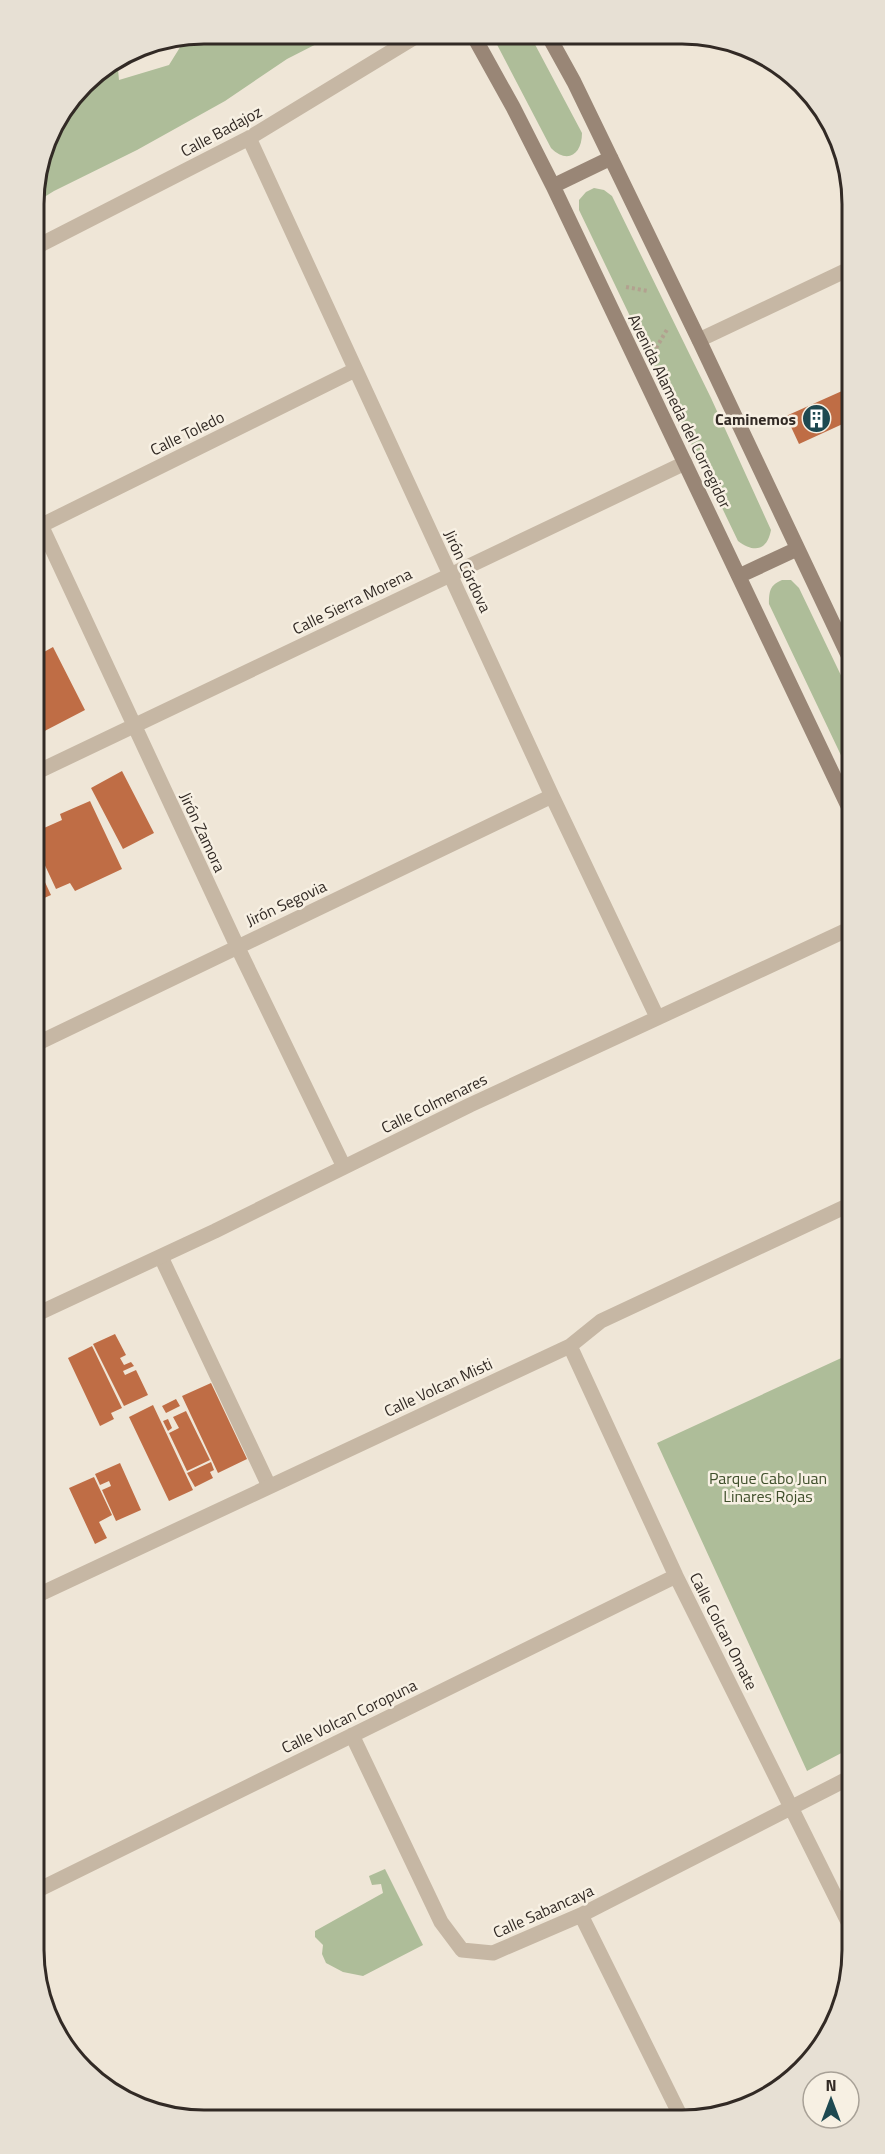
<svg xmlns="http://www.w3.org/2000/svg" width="885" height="2154" font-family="'Titillium Web',sans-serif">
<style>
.green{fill:#aebd99}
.building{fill:#bf6d45}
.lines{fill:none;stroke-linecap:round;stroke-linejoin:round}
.path{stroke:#b2a18f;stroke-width:4;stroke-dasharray:3 3;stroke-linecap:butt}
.pedestrian{stroke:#c6b7a4;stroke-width:15}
.minor{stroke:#c6b7a4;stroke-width:15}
.secondary{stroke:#998676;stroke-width:15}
.labels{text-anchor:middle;stroke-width:5;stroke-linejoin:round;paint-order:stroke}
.street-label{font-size:16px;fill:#322a25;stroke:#f7f0e3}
.poi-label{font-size:16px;font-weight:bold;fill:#322a25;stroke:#f7f0e3;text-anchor:end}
.park-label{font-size:16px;fill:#3f4f2b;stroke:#f7f0e3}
.rim{fill:none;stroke:#322a25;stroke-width:3}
</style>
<rect width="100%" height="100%" fill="#efe6d7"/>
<!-- green -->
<path class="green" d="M203 33 336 34 287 59 225 101 137 150 54 191 33 204V192L51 128 91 75 117 59 119 80 169 65 187 36Z
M492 35H530L582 133C582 155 567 164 551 148Z
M594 188 604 190 612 196 711 398 771 530C767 551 754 553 738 541L579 210V200L586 192Z
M782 580H791L799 588 848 690V770L769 604C769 591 770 585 782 580Z
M850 1354 851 1748 807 1771 657 1443Z
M385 1869 423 1945 363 1976 343 1972 326 1963 322 1954 323 1945 315 1937V1931L383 1893 381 1884 372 1885 369 1876Z"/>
<!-- building -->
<path class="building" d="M842 391 847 401V422L799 444 786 416Z
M53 647 85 710 35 736V657Z
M122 771 154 833 123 849 91 788Z
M90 801 122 869 75 891 70 883 56 889 35 844V832L62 820 60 814Z
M35 861 51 895 35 902Z
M115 1334 126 1355 120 1358 124 1365 131 1362 134 1366 123 1371 125 1375 136 1370 148 1395 124 1406 93 1344Z
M92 1346 122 1408 111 1413 114 1419 100 1426 68 1358Z
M211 1383 247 1459 218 1473 182 1396Z
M176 1399 180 1406 166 1413 162 1406Z
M153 1405 193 1490 169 1501 129 1417Z
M186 1411 210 1460 187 1471 169 1433 179 1428 173 1417Z
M168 1419 172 1428 168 1431 163 1421Z
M211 1462 214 1470 210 1472 213 1478 195 1487 187 1473Z
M120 1463 141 1510 116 1521 102 1490 111 1486 109 1481 100 1485 95 1474Z
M94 1477 112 1515 99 1522 107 1538 95 1544 69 1488Z"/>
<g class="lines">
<!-- path -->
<path class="path" d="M626 287 648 291
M656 348 668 328"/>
<!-- pedestrian -->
<path class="pedestrian" d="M161 1257 269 1486"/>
<!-- minor -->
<path class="minor" d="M249 138 552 796 657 1017
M34 248 249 138 420 34
M699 340 847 270
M34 510 237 946 344 1167
M34 529 355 370
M35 773 685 463
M36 1044 552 796
M37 1314 215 1231 470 1105 849 929
M570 1346 676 1576 852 1930
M38 1595 570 1346 601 1321 849 1205
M352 1735 441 1922 462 1950 493 1953 581 1915 851 1777
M38 1890 676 1576
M581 1915 680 2115"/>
<!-- secondary -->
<path class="secondary" d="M473 35 513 107 553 186 848 806
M548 35 574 82 699 340 848 655
M553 186 611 158
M739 576 797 549"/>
</g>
<!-- icons -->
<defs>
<symbol id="building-disc" viewBox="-11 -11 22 22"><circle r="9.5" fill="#1e4951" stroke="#f7f0e3"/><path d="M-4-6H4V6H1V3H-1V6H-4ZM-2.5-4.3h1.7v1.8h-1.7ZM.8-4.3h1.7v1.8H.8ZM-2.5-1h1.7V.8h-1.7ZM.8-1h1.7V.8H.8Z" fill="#fff"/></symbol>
</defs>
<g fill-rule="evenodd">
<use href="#building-disc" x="800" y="402" width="33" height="33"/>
</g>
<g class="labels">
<!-- street labels -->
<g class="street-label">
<text transform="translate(221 131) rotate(-28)" y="6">Calle Badajoz</text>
<text transform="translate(680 411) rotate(64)" y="6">Avenida Alameda del Corregidor</text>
<text transform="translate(187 433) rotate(-26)" y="6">Calle Toledo</text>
<text transform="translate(468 571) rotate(65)" y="6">Jirón Córdova</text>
<text transform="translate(352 601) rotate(-26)" y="6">Calle Sierra Morena</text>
<text transform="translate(203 832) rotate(65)" y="6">Jirón Zamora</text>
<text transform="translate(286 903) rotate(-25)" y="6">Jirón Segovia</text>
<text transform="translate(434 1103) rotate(-26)" y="6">Calle Colmenares</text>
<text transform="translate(438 1387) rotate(-25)" y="6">Calle Volcan Misti</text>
<text transform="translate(724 1631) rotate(63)" y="6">Calle Colcan Omate</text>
<text transform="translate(349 1716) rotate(-26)" y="6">Calle Volcan Coropuna</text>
<text transform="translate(543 1911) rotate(-24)" y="6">Calle Sabancaya</text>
</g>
<!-- poi labels -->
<g class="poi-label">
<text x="796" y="425">Caminemos</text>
</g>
<!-- park labels -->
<g class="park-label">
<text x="768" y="1484">Parque Cabo Juan<tspan x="768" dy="18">Linares Rojas</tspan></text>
</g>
</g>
<!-- crop -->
<path d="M0 0H885V2154H0ZM204 44H682A160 160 0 0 1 842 204V1950A160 160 0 0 1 682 2110H204A160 160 0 0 1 44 1950V204A160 160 0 0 1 204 44Z" fill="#e7e0d4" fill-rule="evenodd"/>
<path class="rim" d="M204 44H682A160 160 0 0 1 842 204V1950A160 160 0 0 1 682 2110H204A160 160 0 0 1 44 1950V204A160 160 0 0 1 204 44Z"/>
<!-- north arrow -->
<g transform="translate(831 2100)"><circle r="28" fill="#f7f0e3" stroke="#a8a197" stroke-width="1.5"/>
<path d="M0-4.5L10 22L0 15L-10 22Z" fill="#1e4951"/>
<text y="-9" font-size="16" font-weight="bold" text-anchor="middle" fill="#322a25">N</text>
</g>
</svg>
